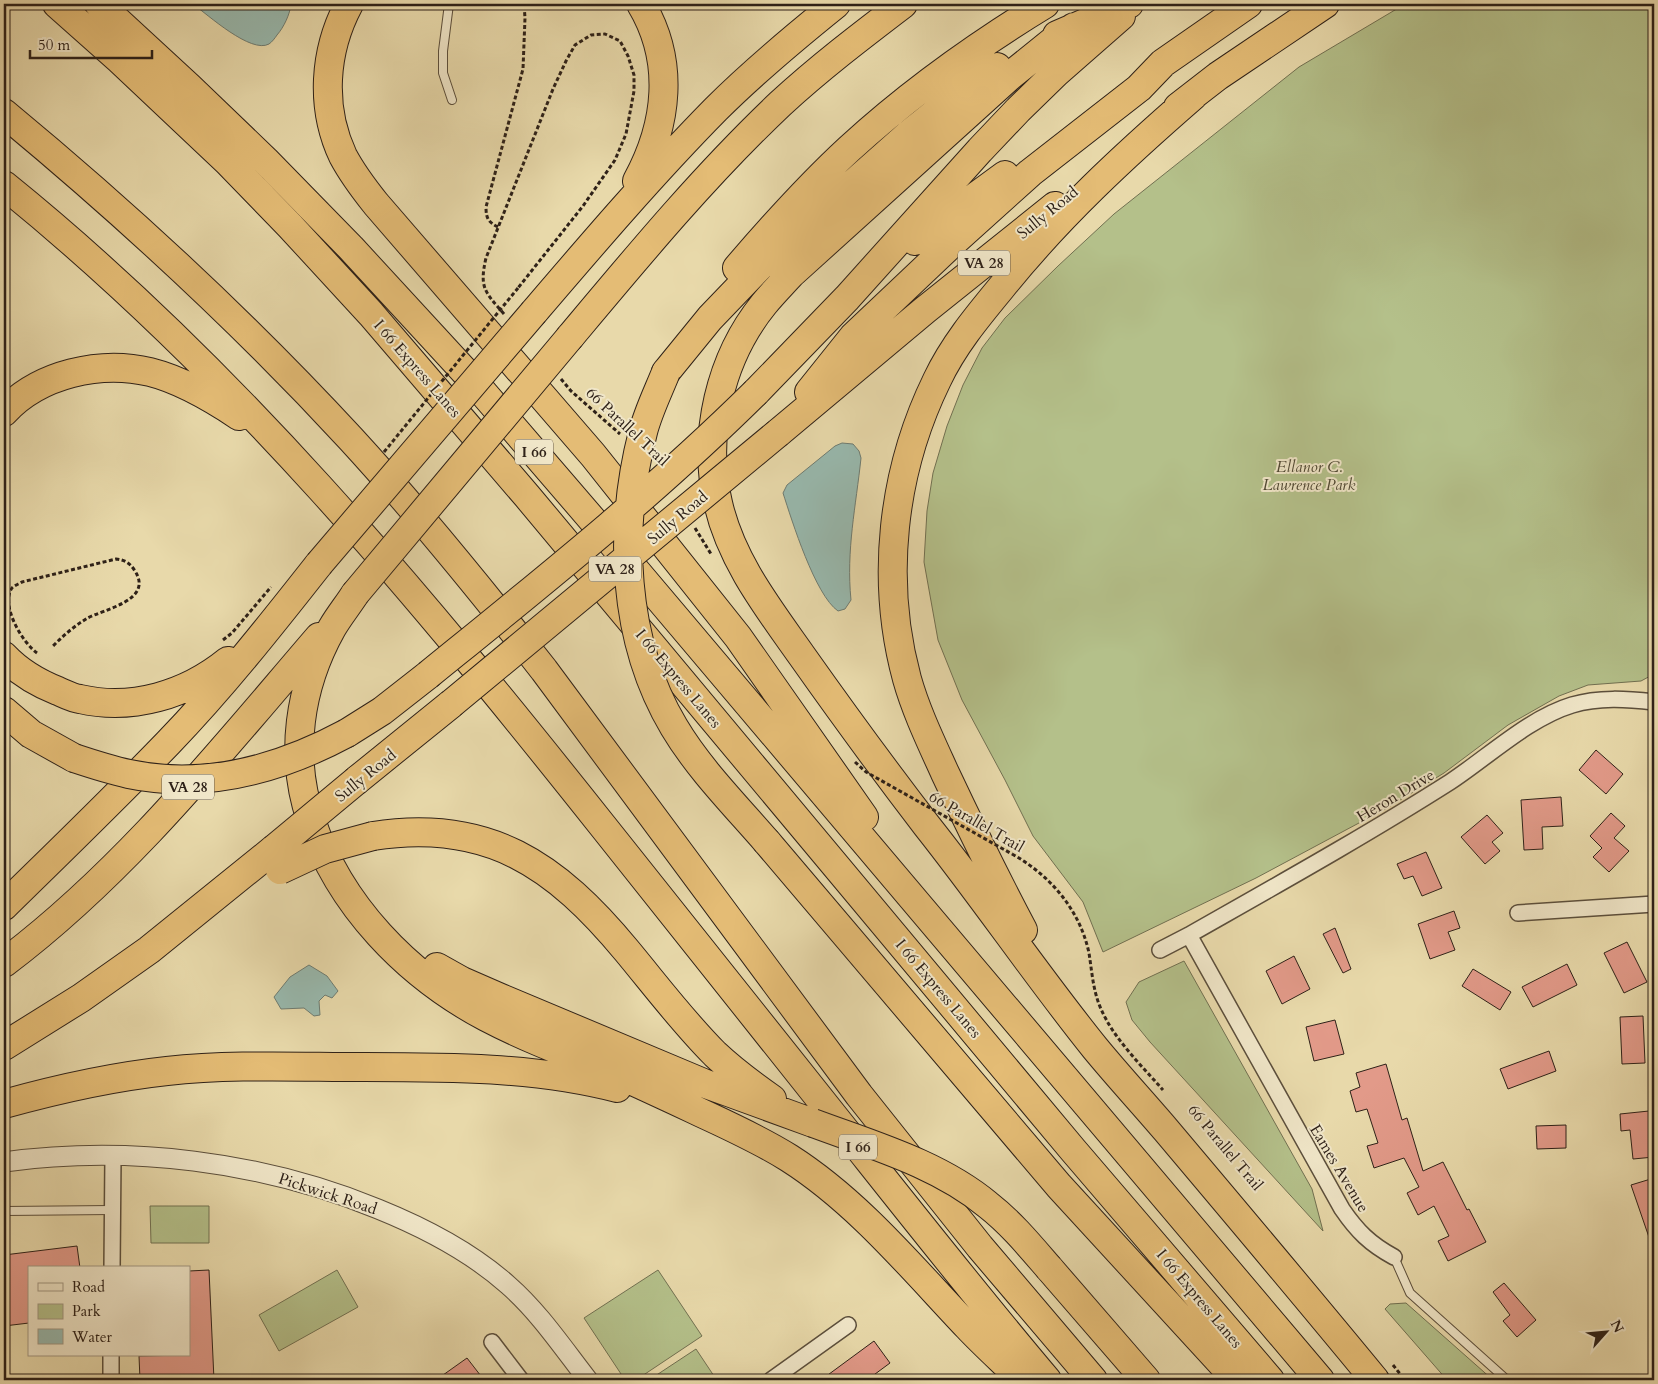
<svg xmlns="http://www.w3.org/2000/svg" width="1658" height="1384" font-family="Cardo,serif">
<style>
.green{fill:#b4c08a;stroke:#717051}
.water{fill:#98b9ae;stroke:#6e7c72}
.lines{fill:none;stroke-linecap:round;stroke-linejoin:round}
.stream{stroke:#6e7c72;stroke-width:5}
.building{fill:#e29a89;stroke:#2e2118}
.service-casing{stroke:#5c4f3c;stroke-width:10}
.minor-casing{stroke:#5c4f3c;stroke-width:18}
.tertiary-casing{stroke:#5c4f3c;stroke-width:21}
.motorway-casing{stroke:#2e2118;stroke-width:30}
.path{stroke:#2e2118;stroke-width:3;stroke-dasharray:4 2.5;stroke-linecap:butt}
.service{stroke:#f0e6c8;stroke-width:8}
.minor{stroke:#f0e6c8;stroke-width:15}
.tertiary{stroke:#f0e6c8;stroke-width:19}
.motorway{stroke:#e4bc75;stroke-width:28}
.motorway-bridge-casing{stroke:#2e2118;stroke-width:30;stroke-linecap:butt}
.path-bridge{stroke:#2e2118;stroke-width:3;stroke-dasharray:4 2.5;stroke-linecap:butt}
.motorway-bridge{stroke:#e4bc75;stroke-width:28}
.labels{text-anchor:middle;stroke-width:4;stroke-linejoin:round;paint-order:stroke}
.shield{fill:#f0e6c8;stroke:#685c4d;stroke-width:1}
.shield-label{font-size:15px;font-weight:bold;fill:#2e2118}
.street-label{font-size:16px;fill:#2e2118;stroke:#f0e6c8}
.park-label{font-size:16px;font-style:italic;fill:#504934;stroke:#f0e6c8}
</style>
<rect width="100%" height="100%" fill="#e8d9aa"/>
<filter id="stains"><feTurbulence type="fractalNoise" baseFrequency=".004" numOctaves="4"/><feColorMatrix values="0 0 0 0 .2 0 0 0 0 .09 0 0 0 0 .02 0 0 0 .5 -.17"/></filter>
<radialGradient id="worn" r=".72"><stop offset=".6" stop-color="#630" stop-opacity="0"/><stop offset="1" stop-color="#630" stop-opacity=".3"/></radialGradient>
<!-- green -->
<path class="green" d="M1405 4H1654V674L1641 681 1588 685 1559 696 1508 725 1444 773 1387 808 1256 878 1103 952 1083 902 1033 836 1005 780 962 700 938 640 924 562 927 511 933 473 947 426 963 385 982 348 1005 318 1058 266 1114 214 1299 67Z
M1184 961 1312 1189 1323 1231 1150 1042 1132 1020 1126 1002 1139 982Z
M150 1206H209V1243H151Z
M337 1270 358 1307 279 1351 259 1315Z
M658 1270 702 1336 636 1380H625L584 1318Z
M1406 1303 1493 1380H1447L1385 1309 1390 1304Z
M696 1349 716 1379 649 1380Z"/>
<!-- water -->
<path class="water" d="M193 4H291C290 14 284 27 277 35 275 38 272 42 269 44 251 54 208 15 193 4Z
M842 443 853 444 859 451 861 458C856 506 846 550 851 600L845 609 838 611C815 595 792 521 783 493L787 485 835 446Z
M309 965 327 976 338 991 332 998 325 995 319 1001 320 1015 314 1016 304 1008 281 1009 274 997 290 977Z"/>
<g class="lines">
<!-- stream -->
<path class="stream" d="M1653 209 1654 208"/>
</g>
<!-- building -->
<path class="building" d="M1596 750 1623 774 1606 794 1579 770Z
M1561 797 1563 826 1542 827 1543 849 1524 850 1521 800Z
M1611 813 1625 826 1614 838 1629 851 1609 872 1593 857 1602 848 1590 836Z
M1487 815 1503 833 1492 842 1500 851 1485 864 1461 837Z
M1426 852 1442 888 1422 896 1413 876 1404 879 1397 864Z
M1454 911 1460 928 1448 932 1455 950 1430 959 1418 924Z
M1335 928 1351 969 1343 973 1323 934Z
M1627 942 1647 982 1624 993 1604 953Z
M1294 956 1310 989 1282 1004 1266 971Z
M1567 964 1577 985 1533 1007 1522 987Z
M1473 969 1511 992 1500 1010 1462 986Z
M1643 1016 1645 1063 1622 1064 1620 1017Z
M1335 1020 1344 1054 1314 1061 1306 1027Z
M1549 1051 1556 1071 1508 1089 1500 1069Z
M1386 1064 1402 1120 1407 1118 1423 1171 1443 1162 1467 1210 1469 1209 1486 1242 1448 1261 1438 1241 1449 1236 1434 1206 1418 1215 1407 1193 1419 1187 1404 1158 1374 1168 1367 1146 1378 1143 1367 1109 1356 1112 1350 1091 1360 1087 1356 1073Z
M1649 1111 1654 1157 1633 1159 1630 1130 1621 1131 1620 1114Z
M1566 1125V1148L1537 1149 1536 1126Z
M1654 1178V1246H1652L1631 1185Z
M77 1246 80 1268H29V1323L4 1326V1255Z
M209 1270 214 1380H140L139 1356 189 1355V1271Z
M1504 1283 1536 1320 1517 1337 1503 1321 1510 1315 1493 1292Z
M874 1341 890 1363 867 1380H821Z
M467 1358 484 1380H436Z"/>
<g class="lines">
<defs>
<path id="service" d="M449 4 443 51V73L452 100
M4 1211 112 1210
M1394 1257 1410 1293 1507 1380"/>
<path id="minor" d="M1518 913 1654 904
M1189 935 1342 1209C1357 1231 1370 1244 1394 1257
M1160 950 1189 935C1277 885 1365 836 1450 782 1488 757 1529 718 1572 705 1599 697 1627 699 1654 702
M112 1268 113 1156
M492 1342 521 1380
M111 1380V1355
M771 1380 848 1325"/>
<path id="tertiary" d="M4 1162C129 1145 261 1161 378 1209 425 1228 470 1251 508 1285 539 1312 563 1348 588 1380"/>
<path id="motorway" d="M57 4 120 60 227 161 290 226 371 314 527 496 1073 1150 1270 1380
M99 4 189 87 265 160 351 248 467 374 608 538 1320 1380
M349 4C324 51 320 107 343 156 352 173 364 189 376 204L593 455 738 637 864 817
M1074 27 1052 42 1011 75 791 274C782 284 772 294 764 304 720 358 702 435 718 503 731 561 769 609 802 656 843 714 884 770 927 826 985 899 1037 976 1095 1048 1118 1076 1143 1103 1166 1130 1236 1213 1306 1296 1375 1380
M1057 35 1129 4
M1178 107 1218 76 1325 4
M4 113C126 214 243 322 351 439 419 513 482 591 544 670L859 1095 980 1247 1093 1380
M637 181C668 124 675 61 641 4
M4 185C233 370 420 596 602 825 680 924 759 1021 836 1119 906 1207 975 1295 1047 1380
M915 241 1005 175
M737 268C773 226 809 186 849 149 909 94 976 46 1045 4
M534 312C593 243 652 174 716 109 754 71 795 37 836 4
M570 337C637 257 704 176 780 104 819 68 861 36 903 4
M666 372 710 318 759 267 908 135 958 95 997 67
M756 392 847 298 980 150 1018 110 1056 73 1121 16
M809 392 853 337 949 246 1030 173 1139 88 1163 63 1248 4
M4 412C39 374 100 360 150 372 182 380 212 398 239 416
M778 433 925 310 1055 206
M355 594C348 605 339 616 332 628 299 687 289 755 311 820 339 905 407 975 486 1017 522 1036 561 1051 599 1066 631 1080 663 1095 695 1110 727 1125 759 1139 789 1158 858 1202 912 1268 968 1327 985 1345 1004 1362 1022 1380
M4 656C19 672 38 683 58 691 65 694 72 698 80 699 132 711 186 695 228 661
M4 711 31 734 74 758
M347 733 382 711 428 675
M357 780 451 704
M373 836C488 818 556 865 627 951 656 986 683 1022 715 1054 733 1071 752 1085 772 1099
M767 842 1059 1186 1237 1380
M4 906C59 852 114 799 168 743 222 687 271 625 319 564
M1023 930C996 879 970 826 945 773 931 742 916 711 907 679 880 580 892 472 937 380 953 346 977 317 1001 288 1058 217 1124 156 1193 96
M4 963C125 872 221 751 319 637
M437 967 462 981 501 998 706 1084 813 1123
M4 1046 81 998 149 950 274 849
M4 1104C58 1089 111 1077 167 1071 232 1064 299 1067 364 1067 449 1067 535 1067 617 1088
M1049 1268 1146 1380"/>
</defs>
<!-- service casing -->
<use href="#service" class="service-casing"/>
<!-- minor casing -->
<use href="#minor" class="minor-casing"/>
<!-- tertiary casing -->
<use href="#tertiary" class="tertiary-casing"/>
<!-- motorway casing -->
<use href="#motorway" class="motorway-casing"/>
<!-- path -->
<path class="path" d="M498 227C488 222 486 218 486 207L523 69 525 18 524 4
M504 314C485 292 479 288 486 258L553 89 566 61 575 45 591 35 605 34 620 41 628 56 634 75V91L626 134 615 160 583 206 518 288
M561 379 571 391 620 434
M695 528 711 554
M223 640 232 633 271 587
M37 653C22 642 0 605 12 588 15 585 19 584 22 582L116 559C125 560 130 563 135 571 154 601 103 609 86 619 73 627 63 636 53 646
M1012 854C1050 875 1080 910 1089 953 1092 972 1093 991 1101 1009 1114 1039 1141 1065 1163 1090
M1393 1365 1405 1380"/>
<!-- service -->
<use href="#service" class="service"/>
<!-- minor -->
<use href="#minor" class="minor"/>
<!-- tertiary -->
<use href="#tertiary" class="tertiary"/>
<!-- motorway -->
<use href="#motorway" class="motorway"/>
<defs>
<path id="motorway-bridge" d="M666 372C658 392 648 412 643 432 618 529 622 640 674 727 699 769 735 805 767 842
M319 564 534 312
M355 594 570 337
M428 675C540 584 653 494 756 392
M451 704 778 433
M74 758C92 764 111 770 129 774 205 790 280 769 347 733
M274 849 357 780
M280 870 325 849 373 836
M813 1123C872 1145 939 1164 988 1205 1011 1223 1030 1246 1049 1268"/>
</defs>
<!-- motorway-bridge casing -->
<use href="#motorway-bridge" class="motorway-bridge-casing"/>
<!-- path-bridge -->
<path class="path-bridge" d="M384 452 518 288
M855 762 866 772 1012 854"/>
<!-- motorway-bridge -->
<use href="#motorway-bridge" class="motorway-bridge"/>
</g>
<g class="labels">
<!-- shield labels -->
<g class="shield">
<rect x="958" y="250.5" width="52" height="25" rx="4"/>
<rect x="515" y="439.5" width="38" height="25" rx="4"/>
<rect x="589" y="556.5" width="52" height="25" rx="4"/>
<rect x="162" y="774.5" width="52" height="25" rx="4"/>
<rect x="839" y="1134.5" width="38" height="25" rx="4"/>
</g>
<g class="shield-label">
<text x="984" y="268">VA 28</text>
<text x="534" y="457">I 66</text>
<text x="615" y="574">VA 28</text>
<text x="188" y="792">VA 28</text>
<text x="858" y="1152">I 66</text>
</g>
<!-- street labels -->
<g class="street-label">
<text transform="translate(1047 212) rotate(-39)" y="6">Sully Road</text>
<text transform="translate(418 368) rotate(49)" y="6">I 66 Express Lanes</text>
<text transform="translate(628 426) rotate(43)" y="6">66 Parallel Trail</text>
<text transform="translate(677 517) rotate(-40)" y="6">Sully Road</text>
<text transform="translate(679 678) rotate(50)" y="6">I 66 Express Lanes</text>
<text transform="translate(365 775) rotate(-39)" y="6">Sully Road</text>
<text transform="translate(1395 795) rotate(-31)" y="6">Heron Drive</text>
<text transform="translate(977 821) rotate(30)" y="6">66 Parallel Trail</text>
<text transform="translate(939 988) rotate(50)" y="6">I 66 Express Lanes</text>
<text transform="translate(1226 1147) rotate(50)" y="6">66 Parallel Trail</text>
<text transform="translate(1340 1168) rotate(59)" y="6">Eames Avenue</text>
<text transform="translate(328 1193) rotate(18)" y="6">Pickwick Road</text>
<text transform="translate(1200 1298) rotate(50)" y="6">I 66 Express Lanes</text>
</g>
<!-- park labels -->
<g class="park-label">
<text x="1309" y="472">Ellanor C.<tspan x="1309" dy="18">Lawrence Park</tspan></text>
</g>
</g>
<!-- margin -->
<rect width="1658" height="1384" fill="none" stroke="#e8d9aa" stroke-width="20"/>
<rect x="5" y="5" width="1648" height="1374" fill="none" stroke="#2e2118" stroke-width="2.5"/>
<rect x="10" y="10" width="1638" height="1364" fill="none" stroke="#2e2118"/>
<!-- legend -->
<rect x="28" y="1266" width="162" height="90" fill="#f0e6c8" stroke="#a29782"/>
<rect x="38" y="1283" width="25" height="8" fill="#f0e6c8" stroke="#a29782"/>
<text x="72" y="1292" font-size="15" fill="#2e2118">Road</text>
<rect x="38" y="1304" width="25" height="15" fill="#b4c08a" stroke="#a29782"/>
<text x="72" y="1316" font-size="15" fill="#2e2118">Park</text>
<rect x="38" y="1329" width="25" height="15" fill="#98b9ae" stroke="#a29782"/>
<text x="72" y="1342" font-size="15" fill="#2e2118">Water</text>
<!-- north arrow -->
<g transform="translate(1606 1332) rotate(63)" stroke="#f0e6c8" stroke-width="4" paint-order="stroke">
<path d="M0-4L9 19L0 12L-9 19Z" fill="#2e2118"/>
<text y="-8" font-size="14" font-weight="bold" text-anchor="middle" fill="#2e2118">N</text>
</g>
<!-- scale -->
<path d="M30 50v8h122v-8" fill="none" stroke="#2e2118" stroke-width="2.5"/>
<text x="38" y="50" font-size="15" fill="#2e2118" stroke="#f0e6c8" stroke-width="4" paint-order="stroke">50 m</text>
<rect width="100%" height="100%" filter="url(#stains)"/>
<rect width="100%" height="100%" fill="url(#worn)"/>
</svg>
